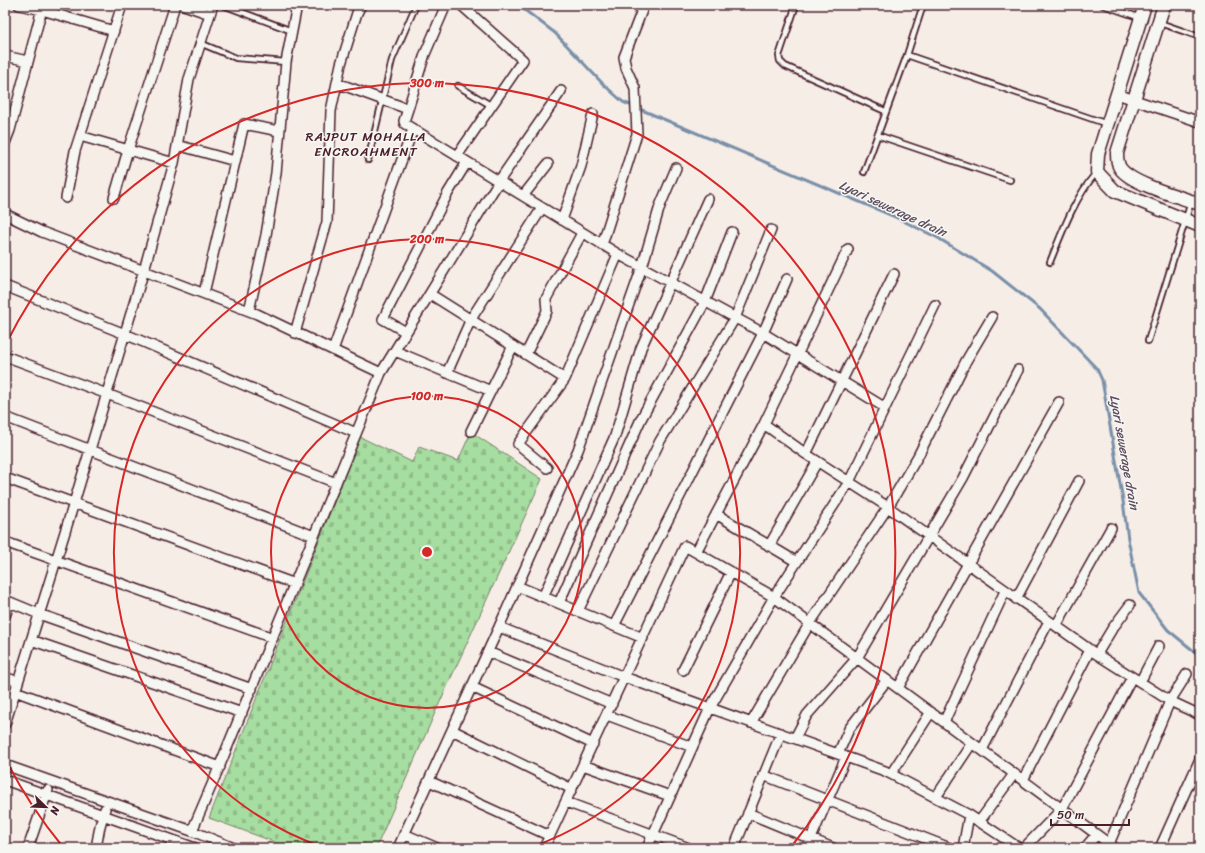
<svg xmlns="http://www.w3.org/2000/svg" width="1205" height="853" font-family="Sriracha,sans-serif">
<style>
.cemetery{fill:url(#cemetery-stones);stroke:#787e66}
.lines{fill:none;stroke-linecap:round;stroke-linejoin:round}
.stream{stroke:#798fa8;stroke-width:3}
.lane-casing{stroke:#4a1f2b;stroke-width:8}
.street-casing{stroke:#4a1f2b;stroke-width:12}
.secondary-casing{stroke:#4a1f2b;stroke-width:15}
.lane{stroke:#f6f6f2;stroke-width:4.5}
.street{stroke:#f6f6f2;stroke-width:9}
.secondary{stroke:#f6f6f2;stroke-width:12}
.ring{fill:none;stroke:#d62828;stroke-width:2}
.labels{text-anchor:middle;stroke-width:3;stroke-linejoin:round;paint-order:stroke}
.neighbourhood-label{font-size:13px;letter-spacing:1px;fill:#4a1f2b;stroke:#f6f6f2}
.water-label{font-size:13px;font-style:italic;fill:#5e4e5f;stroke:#f6f6f2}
.centre{fill:#d62828;stroke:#f6f6f2;stroke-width:2}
.ring-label{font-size:12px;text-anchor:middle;font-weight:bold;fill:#d62828;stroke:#f6f6f2;stroke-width:3;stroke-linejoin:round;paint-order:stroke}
</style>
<defs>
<pattern id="cemetery-stones" width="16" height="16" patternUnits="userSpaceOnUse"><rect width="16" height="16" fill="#a6dda0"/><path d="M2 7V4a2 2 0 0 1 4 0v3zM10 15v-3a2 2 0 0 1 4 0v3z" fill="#90bd8a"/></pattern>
</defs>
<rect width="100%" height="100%" fill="#f6ede7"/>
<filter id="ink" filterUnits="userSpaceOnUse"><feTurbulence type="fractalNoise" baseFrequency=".025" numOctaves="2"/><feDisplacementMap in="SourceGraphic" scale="8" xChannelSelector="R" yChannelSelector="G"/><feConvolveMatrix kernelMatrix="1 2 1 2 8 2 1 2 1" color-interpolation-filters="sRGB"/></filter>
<g filter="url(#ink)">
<!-- cemetery -->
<path class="cemetery" d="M471 432 542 479 434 715 376 848H291L209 818 360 437 412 462 419 447 458 461Z"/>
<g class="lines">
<!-- stream -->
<path class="stream" d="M518 5 555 33 604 85 623 102 893 216 938 238 992 271 1040 309 1097 369 1102 380 1123 501 1128 539 1139 593 1168 630 1200 656"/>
<defs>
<path id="lane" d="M223 5 292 31
M796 5 779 56 780 61 785 66 885 111
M1103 5 1141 18
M1160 23 1200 37
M200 43 236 58 286 62
M907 55 1107 124
M458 86 492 106
M877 135 1010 180
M368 160 392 60 416 5
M864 172 907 55 923 5
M1050 262C1063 230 1074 199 1096 173
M1148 341 1191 202"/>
<path id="street" d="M19 5 42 10 114 31
M184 5 210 14
M5 56 28 61
M337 83 408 109 404 121 405 124 618 254 763 333 884 407
M1117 94 1200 122
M408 109 425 54 446 5
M80 136 174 163
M5 143 10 130 43 5
M177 145 235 161
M457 156 523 60 461 5
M523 196 548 164
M66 198 75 151 122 5
M114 198 128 150 175 5
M5 214 42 232 257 314 381 373
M562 220 581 166 593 114
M602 245 637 134 635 88 626 68 624 57 644 5
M5 286 125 334 356 433
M204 293 244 124 279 131
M430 294 565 379
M249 311 266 235 276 173 286 62 297 5
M406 332 383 319 448 193 467 162
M295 333 327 222 331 111 341 64 357 13 361 5
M333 350 413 129
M395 351 491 391
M526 354 547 311 546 299 582 233
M5 356 107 394 336 483
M447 373 471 319 542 208
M5 417 314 536
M764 424 806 454 888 507 1090 650 1170 701 1200 715
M471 431 513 346
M806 454 894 274
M547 468 518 444 565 379 618 254
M5 478 295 584
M716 514 797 562
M5 542 273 638
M769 546 817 462
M696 552 764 424 848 249
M517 586 643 638
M543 597 615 436 641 348 708 199
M1016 599 1079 481
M5 600 39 614 252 689
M559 603 641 419 705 302 732 232
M578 611 660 441 735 318 771 230
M5 616 10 602
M614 626 763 333 787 279
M1056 626 1111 528
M499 627 624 677 885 771 969 815 1019 848
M31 640 242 713
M488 652 612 704
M1097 654 1112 629 1130 605
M683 670 731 572
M5 677 18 682
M1140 682 1159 646
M472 687 593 744
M898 688 1059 402
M15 691 220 767
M607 715 692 747
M944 722 1005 591
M751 723 810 623 888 507 918 456 966 361 992 317
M5 724 74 503 144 270 174 163 189 79 213 5
M452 730 572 789
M795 738 807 715 857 658 963 478 1018 370
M982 750 1049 621
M838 754 849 729 887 680
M5 765 192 831 234 848
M583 765 670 796
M891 774 931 712
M763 775 950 848
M5 780 195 848
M1023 780 1090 650
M429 781 550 836
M936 797 972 743
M566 802 689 848
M748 813 833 848
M979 822 1014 774
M192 831 213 782 381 373 499 181 561 91
M404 834 437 848
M1109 844 1170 701 1187 674
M28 848 48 790
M96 848 100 826 105 809
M398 848 499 627 578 450 642 267 660 206 676 168
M544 848 685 546 774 597 1115 848
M647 848 710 708 774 597 849 482 935 305
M734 848 781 733
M807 848 846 757
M963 848 969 815
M1024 848 1062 809 1132 677
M1085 848 1096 835
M1160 848 1200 759"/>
<path id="secondary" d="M1145 5 1098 154 1097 172 1115 191 1200 226
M1164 5 1117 153C1117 158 1117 163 1120 168 1131 184 1180 197 1200 204"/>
</defs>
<!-- lane casing -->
<use href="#lane" class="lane-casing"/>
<!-- street casing -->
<use href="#street" class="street-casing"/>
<!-- secondary casing -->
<use href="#secondary" class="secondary-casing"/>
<!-- lane -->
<use href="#lane" class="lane"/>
<!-- street -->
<use href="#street" class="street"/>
<!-- secondary -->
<use href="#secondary" class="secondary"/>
</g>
</g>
<!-- distance rings -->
<g class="ring">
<circle cx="427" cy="552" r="156"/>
<path d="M325 848A313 313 0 1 1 529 848"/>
<path d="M63 847A469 469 0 0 1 5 758M5 346A469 469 0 1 1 791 847"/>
</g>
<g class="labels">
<!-- neighbourhood labels -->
<g class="neighbourhood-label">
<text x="366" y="141">RAJPUT MOHALLA<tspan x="366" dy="15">ENCROAHMENT</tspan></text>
</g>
<!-- water labels -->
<g class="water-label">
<text transform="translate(893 208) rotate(25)" y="5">Lyari sewerage drain</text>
<text transform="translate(1125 452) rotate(80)" y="5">Lyari sewerage drain</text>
</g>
</g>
<circle cx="427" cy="552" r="6" class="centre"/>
<g class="ring-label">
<text x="427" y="87">300 m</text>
<text x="427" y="243">200 m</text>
<text x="427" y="400">100 m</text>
</g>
<!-- margin -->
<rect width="1205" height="853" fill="none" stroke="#f6f6f2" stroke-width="20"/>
<rect x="10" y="10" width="1185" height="833" fill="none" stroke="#4a1f2b" stroke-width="1.5" filter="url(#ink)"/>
<!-- north arrow -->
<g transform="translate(46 807) rotate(113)" stroke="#f6f6f2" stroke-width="3" paint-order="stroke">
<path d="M0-3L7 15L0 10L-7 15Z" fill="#4a1f2b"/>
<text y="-6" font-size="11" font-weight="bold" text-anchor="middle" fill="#4a1f2b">N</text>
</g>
<!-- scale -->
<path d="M1051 819v6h78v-6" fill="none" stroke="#4a1f2b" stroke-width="2"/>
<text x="1057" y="819" font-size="12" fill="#4a1f2b" stroke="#f6f6f2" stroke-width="3" paint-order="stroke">50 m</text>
</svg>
